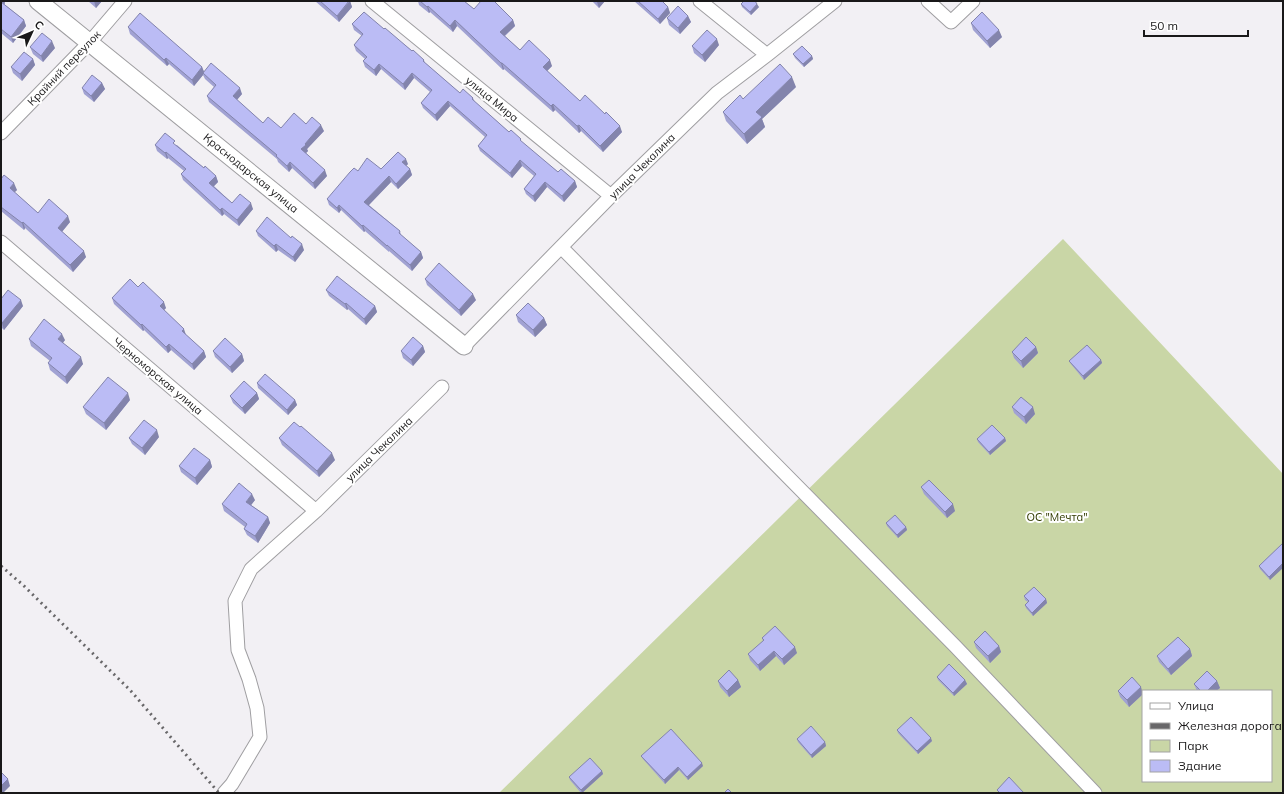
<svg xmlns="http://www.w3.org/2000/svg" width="1284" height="794" font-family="Mulish,sans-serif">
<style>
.green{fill:#c9d6a6;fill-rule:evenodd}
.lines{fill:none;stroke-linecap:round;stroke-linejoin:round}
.minor-casing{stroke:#9f9ea1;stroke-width:15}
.tertiary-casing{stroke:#9f9ea1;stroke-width:19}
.minor{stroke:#fff;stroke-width:13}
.tertiary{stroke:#fff;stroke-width:17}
.rail{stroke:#686769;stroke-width:3;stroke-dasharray:2 4;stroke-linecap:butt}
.wall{fill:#a1a2d3}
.shaded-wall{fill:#8384ac}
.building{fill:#bbbcf5;stroke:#8384ac}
.labels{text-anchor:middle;stroke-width:4;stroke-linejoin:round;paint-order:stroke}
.street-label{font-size:11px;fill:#191819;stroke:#fff}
.park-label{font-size:11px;fill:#313b01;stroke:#fff}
</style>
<rect width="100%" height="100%" fill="#f2f0f4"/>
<!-- green -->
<path class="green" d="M1063 239 1283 474V793H499ZM1143 691H1271V781H1143Z"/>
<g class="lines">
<defs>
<path id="minor" d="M372 1 611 196
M700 1 767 55
M928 1 951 22 973 1
M1 133 90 42 125 1
M1 242 316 511
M561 247 955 646 1095 793
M464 346 611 196 717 93 767 55 835 1
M224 793 232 784 260 737 257 708 249 679 238 650 235 601 251 569 316 511 442 387"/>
<path id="tertiary" d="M38 1 464 346"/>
</defs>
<!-- minor casing -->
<use href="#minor" class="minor-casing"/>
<!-- tertiary casing -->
<use href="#tertiary" class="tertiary-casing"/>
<!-- minor -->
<use href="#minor" class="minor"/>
<!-- tertiary -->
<use href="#tertiary" class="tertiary"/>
<!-- rail -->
<path class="rail" d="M1 566 23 585 130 690 219 793"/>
</g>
<!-- wall -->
<path class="wall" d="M1 1H4L5 3 4 4 24 20 26 26 13 43 1 33Z
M88 1H102L96 8Z
M315 1H350L352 7 339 22Z
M418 1H464L474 9 513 20 515 26 505 36 520 50 552 66 547 71 580 101 622 132 603 152 581 131 579 133 555 110 553 112 504 69 503 70 477 45 457 26 453 32 430 12 429 13 419 5Z
M592 1H605L599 8Z
M634 1H662L668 7 670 13 660 24Z
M741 4 759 7 751 15 742 7Z
M688 16 691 22 680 34 669 25 667 18Z
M971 23 1002 37 990 48 973 30Z
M352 24 384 29 424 60 425 63 460 93 473 98 475 102 509 132 558 172 575 181 577 187 564 202 547 187 535 202 526 194 524 189 534 176 522 166 512 178 480 151 478 146 485 137 450 106 437 121 423 108 421 103 430 92 414 78 405 90 381 69 376 76 365 67 363 61 365 59 356 51 354 45 362 36 354 30Z
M128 27 202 67 204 72 242 94 237 100 263 123 281 128 306 124 324 131 307 149 308 151 306 153 327 176 315 189 292 168 289 172 278 162 277 159 209 102 207 96 214 87 205 79 203 75 194 86 169 64 167 66 130 34Z
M719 45 705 62 694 53 692 46Z
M30 47 55 48 43 62 33 54Z
M793 54 812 56 813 59 804 67 795 58Z
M33 59 35 65 22 81 13 73 11 67Z
M102 83 105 89 94 102 84 94 82 88Z
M796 87 762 119 765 127 747 144 726 121 723 112 743 99Z
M155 145H177L204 168 216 176 218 182 214 186 232 203 253 209 239 226 224 214 222 216 183 180 181 174 184 171 168 158 167 159 157 151Z
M408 164 406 166 410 169 412 175 398 189 391 182 369 205 400 231 401 235 421 252 423 258 412 271 389 251V252L365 231 364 232 341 210 339 213 329 205 327 199 358 171 381 169Z
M1 179 17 190 14 192 38 213 70 222 62 232 86 257 73 272 25 228 24 230 1 211Z
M256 231 304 250 295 262 278 250 276 252 258 236Z
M425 279 476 300 461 316 427 285Z
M138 287 166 308 164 310 186 335 204 351 206 357 194 370 171 350 168 353 144 330 143 331 114 304 112 298Z
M326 290 375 306 377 312 366 325 348 309 347 310 329 296Z
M1 299 23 306 4 330 1 327Z
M516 315 544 318 547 325 535 337 518 322Z
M29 339 65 340 63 343 83 364 67 384 50 370 48 363 50 361 31 346Z
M423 346 425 352 413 366 403 358 401 351Z
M1036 347 1038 353 1023 368 1014 358 1012 352Z
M213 351 242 354 244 361 232 373 215 357Z
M1101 360 1102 363 1084 380 1071 364 1069 361Z
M257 383 295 400 297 405 288 415 258 388Z
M257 393 259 399 245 414 233 403 230 396Z
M130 400 106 430 86 414 83 407Z
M1012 407 1035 414 1026 424 1014 413Z
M159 437 145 455 132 444 129 438Z
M279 438 335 460 319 477 282 445Z
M1005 438 1006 441 990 455 978 442 977 439Z
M210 460 212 467 197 485 181 472 179 466Z
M921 487 955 511 947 518 924 494Z
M255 500 251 505 268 517 270 523 258 543 247 535 244 529 245 527 224 511 222 504Z
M886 523 906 527 907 530 898 538 887 526Z
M1283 543 1270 580 1260 569 1259 566Z
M1024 596 1046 599 1047 603 1033 616 1026 608 1025 605 1028 602 1025 600Z
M762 638 797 653 784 665 776 656 760 671 750 660 748 654 763 641Z
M974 642 999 646 1001 652 990 663 976 648Z
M1190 649 1192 656 1171 675 1159 662 1157 656Z
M937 677 965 680 967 684 954 696 938 680Z
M738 680 741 687 729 697 720 687 718 681Z
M1217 681 1220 688 1216 691H1197L1194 684Z
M1118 691 1143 692V694L1129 707 1120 697Z
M897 730 932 741 918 754 898 733Z
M797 739 825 742 826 746 812 758 798 742Z
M641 756 703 766 688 780 679 770 665 784 643 759Z
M602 771 603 774 582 793H581L570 780 569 777Z"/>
<!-- shaded-wall -->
<path class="shaded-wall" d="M1 1H4L5 3 3 7Z
M94 1H102L96 8Z
M350 1 352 7 339 22 337 16Z
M598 1H605L599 8 597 2Z
M757 4 759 7 751 15 750 12Z
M428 6 430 12 429 13 427 7Z
M668 7 670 13 660 24 658 19Z
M688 16 691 22 680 34 678 28Z
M24 20 26 26 13 43 11 37Z
M455 20 457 26 453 32 450 26Z
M513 20 515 26 502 38 500 32Z
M999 30 1002 37 990 48 987 41Z
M717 39 719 45 705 62 702 55Z
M52 41 55 48 43 62 41 56Z
M812 56 813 59 804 67 803 64Z
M166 58 169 64 167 66 164 60Z
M33 59 35 65 22 81 20 74Z
M550 60 552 66 545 73 543 67Z
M501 63H502L504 69 503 70Z
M379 64 381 69 376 76 374 70Z
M202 67 205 74 203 73V75L194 86 192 80Z
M412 73 414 78 405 90 403 84Z
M792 77 796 87 762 119 765 127 747 144 744 134 756 112Z
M102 83 105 89 94 102 91 96Z
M240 88 242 94 235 102 233 96Z
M448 101 450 106 437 121 435 115Z
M553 104 555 110 553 112 551 106Z
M321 125 324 131 307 149 308 151 304 155 301 149 305 144Z
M579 125 581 131 579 133 577 126Z
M620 126 622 132 603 152 600 146Z
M166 152 168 158 167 159 165 153Z
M406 159 408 164 404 168 402 162Z
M520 160 522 166 512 178 510 173Z
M290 162 292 168 289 172 287 166Z
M410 169 412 175 398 189 396 184Z
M325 170 327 176 315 189 313 183Z
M216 176 218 182 211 189 209 183Z
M389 176 391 182 366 208 364 202Z
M575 181 577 187 564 202 562 196Z
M545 182 547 187 535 202 533 196Z
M14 183 17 190 12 195 10 188Z
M251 203 253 209 239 226 237 220Z
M339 205 341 210 339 213 337 208Z
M222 208 224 214 222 216 220 210Z
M68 216 70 222 60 234 58 228Z
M23 222 25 228 24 230 22 223Z
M363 225 365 231 364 232 362 226Z
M276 244 278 250 276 252 274 246Z
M302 244 304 250 295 262 293 257Z
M84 251 86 257 73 272 70 265Z
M421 252 423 258 412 271 410 265Z
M473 294 476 300 461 316 459 310Z
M21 300 23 306 4 330 2 323Z
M164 302 166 308 162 312 160 306Z
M346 303 348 309 347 310 345 304Z
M375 306 377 312 366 325 364 319Z
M544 318 547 325 535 337 533 330Z
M142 324 144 330 143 331 141 325Z
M184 329 186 335 182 331Z
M62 334 65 340 60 346 58 339Z
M169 344 171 350 168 353 166 347Z
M423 346 425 352 413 366 411 360Z
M1036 347 1038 353 1023 368 1021 361Z
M204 351 206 357 194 370 192 364Z
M242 354 244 361 232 373 230 367Z
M81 357 83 364 67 384 65 377Z
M1101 360 1102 363 1084 380 1083 376Z
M128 393 130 400 106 430 104 423Z
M257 393 259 399 245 414 242 408Z
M295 400 297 405 288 415 287 410Z
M1033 407 1035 414 1026 424 1024 417Z
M157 430 159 437 145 455 142 448Z
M1005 438 1006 441 990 455 989 452Z
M332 453 335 460 319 477 317 471Z
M210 460 212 467 197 485 195 478Z
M252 494 255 500 248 509 246 502Z
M953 504 955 511 947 518 945 512Z
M268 517 270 523 258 543 255 536Z
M906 527 907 530 898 538 897 535Z
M1283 563V568L1270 580 1269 577Z
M1046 599 1047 603 1033 616 1032 613Z
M999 646 1001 652 990 663 988 656Z
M795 647 797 653 784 665 782 659Z
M1190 649 1192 656 1171 675 1168 669Z
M774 651 776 656 760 671 758 665Z
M738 680 741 687 729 697 727 691Z
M965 680 967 684 954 696 953 693Z
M1217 681 1220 688 1216 691H1207Z
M1141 687 1143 694 1129 707 1127 700Z
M931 738 932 741 918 754 917 751Z
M825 742 826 746 812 758 811 755Z
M702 763 703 766 688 780 687 777Z
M678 767 679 770 665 784 664 780Z
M602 771 603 774 582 793 581 790Z
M8 779 10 786 3 793H1V786Z"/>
<!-- building -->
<path class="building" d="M320 1H349L337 16Z
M420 1H464L474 9 481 1H494L513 20 500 32 520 50 529 40 550 60 543 67 580 101 585 95 605 114 606 112 620 126 600 146 579 125 577 126 553 104 551 106 502 63H501L475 39 455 20 450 26 428 6 427 7Z
M638 1H662L668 7 658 19Z
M744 1H755L757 4 750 12 741 4Z
M1 2 24 20 11 37 1 29Z
M678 6 688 16 678 28 667 18Z
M364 12 384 29 385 28 412 51 413 50 424 60 423 61 460 93 463 89 473 98 472 99 509 132 511 130 521 139 520 140 558 172 561 169 575 181 562 196 545 182 533 196 524 189 536 174 520 160 510 173 478 146 487 135 448 101 435 115 421 103 432 90 412 73 403 84 379 64 374 70 363 61 367 57 354 45 363 34 352 24Z
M982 12 999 30 987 41 971 23Z
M140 13 202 67 192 80 166 58 164 60 128 27Z
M707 30 717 39 702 55 692 46Z
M42 33 52 41 41 56 30 47Z
M802 46 812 56 803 64 793 54Z
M24 52 33 59 20 74 11 67Z
M211 63 240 88 233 96 263 123 268 117 281 128 294 113 306 124 312 117 321 125 305 144 306 145 301 149 325 170 313 183 290 162 287 166 276 156 277 155 207 96 216 85 203 73Z
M780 64 792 77 756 112 762 117 744 134 723 112 740 95 743 99Z
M92 75 102 83 91 96 82 88Z
M165 133 175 141 173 143 204 168 205 166 216 176 209 183 232 203 240 194 251 203 237 220 222 208 220 210 181 174 186 169 166 152 165 153 155 145Z
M398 152 406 159 402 162 410 169 396 184 389 176 364 202 400 231 399 233 421 252 410 265 387 245V246L363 225 362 226 339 205 337 208 327 199 350 172 354 168 358 171 367 158 381 169Z
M4 175 14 183 10 188 38 213 49 199 68 216 58 228 84 251 70 265 23 222 22 223 1 207V179Z
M267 217 291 238 292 236 302 244 293 257 276 244 274 246 256 231Z
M439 263 473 294 459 310 425 279Z
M337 276 375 306 364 319 346 303 345 304 326 290Z
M130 279 138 287 143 282 164 302 160 306 184 329 182 331 204 351 192 364 169 344 166 347 142 324 141 325 112 298Z
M8 290 21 300 2 323H1V299Z
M528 303 544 318 533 330 516 315Z
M44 319 62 334 58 339 81 357 65 377 48 363 52 358 29 339Z
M413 337 423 346 411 360 401 351Z
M1026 337 1036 347 1021 361 1012 352Z
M225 338 242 354 230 367 213 351Z
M1087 345 1101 360 1083 376 1069 361Z
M265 374 295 400 287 410 257 383Z
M108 377 128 393 104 423 83 407Z
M244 381 257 393 242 408 230 396Z
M1021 397 1033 407 1024 417 1012 407Z
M144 420 157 430 142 448 129 438Z
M294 422 300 427 301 426 332 453 317 471 279 438Z
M992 425 1005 438 989 452 977 439Z
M194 448 210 460 195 478 179 466Z
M929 480 953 504 945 512 921 487Z
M239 483 252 494 246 502 268 517 255 536 244 529 247 524 222 504Z
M895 515 906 527 897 535 886 523Z
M1283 543V563L1269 577 1259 566Z
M1034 587 1046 599 1032 613 1025 605 1029 601 1024 596Z
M775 626 795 647 782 659 774 651 758 665 748 654 764 640 762 638Z
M985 631 999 646 988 656 974 642Z
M1178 637 1190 649 1168 669 1157 656Z
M949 664 965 680 953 693 937 677Z
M729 670 738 680 727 691 718 681Z
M1207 671 1217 681 1207 691H1201L1194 684Z
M1132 677 1141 687 1127 700 1118 691Z
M911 717 931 738 917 751 897 730Z
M811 726 825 742 811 755 797 739Z
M671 729 702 763 687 777 678 767 664 780 641 756Z
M590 758 602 771 581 790 569 777Z
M1 772 8 779 1 786Z
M1009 777 1024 793H1000L997 790Z
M728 789 732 793H724Z"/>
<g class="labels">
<!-- street labels -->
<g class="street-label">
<text transform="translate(64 68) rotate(-46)" y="4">Крайний переулок</text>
<text transform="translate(492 99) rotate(39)" y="4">улица Мира</text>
<text transform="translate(642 166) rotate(-45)" y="4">улица Чекалина</text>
<text transform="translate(251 173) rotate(39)" y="4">Краснодарская улица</text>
<text transform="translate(158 376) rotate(40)" y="4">Черноморская улица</text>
<text transform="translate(379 449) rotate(-44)" y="4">улица Чекалина</text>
</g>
<!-- park labels -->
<g class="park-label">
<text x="1057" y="521">ОС "Мечта"</text>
</g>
</g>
<!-- border -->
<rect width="1284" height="794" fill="none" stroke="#191819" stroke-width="4"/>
<!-- legend -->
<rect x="1142" y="690" width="130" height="92" fill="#ffffff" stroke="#a3a3a3"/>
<rect x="1150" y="703" width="20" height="6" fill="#ffffff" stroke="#a3a3a3"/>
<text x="1178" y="710" font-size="12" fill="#191819">Улица</text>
<rect x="1150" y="723" width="20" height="6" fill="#686769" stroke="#a3a3a3"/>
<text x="1178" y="730" font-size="12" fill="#191819">Железная дорога</text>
<rect x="1150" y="740" width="20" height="12" fill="#c9d6a6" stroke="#a3a3a3"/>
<text x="1178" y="750" font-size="12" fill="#191819">Парк</text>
<rect x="1150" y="760" width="20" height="12" fill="#bbbcf5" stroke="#a3a3a3"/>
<text x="1178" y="770" font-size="12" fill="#191819">Здание</text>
<!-- north arrow -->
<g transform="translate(32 32) rotate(46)" stroke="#ffffff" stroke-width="3" paint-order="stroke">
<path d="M0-3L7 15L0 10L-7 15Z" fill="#191819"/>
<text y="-6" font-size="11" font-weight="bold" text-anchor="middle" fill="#191819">С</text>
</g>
<!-- scale -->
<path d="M1144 30v6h104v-6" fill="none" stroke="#191819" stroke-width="2"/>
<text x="1150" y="30" font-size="12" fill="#191819" stroke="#ffffff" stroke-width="3" paint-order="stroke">50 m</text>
</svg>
